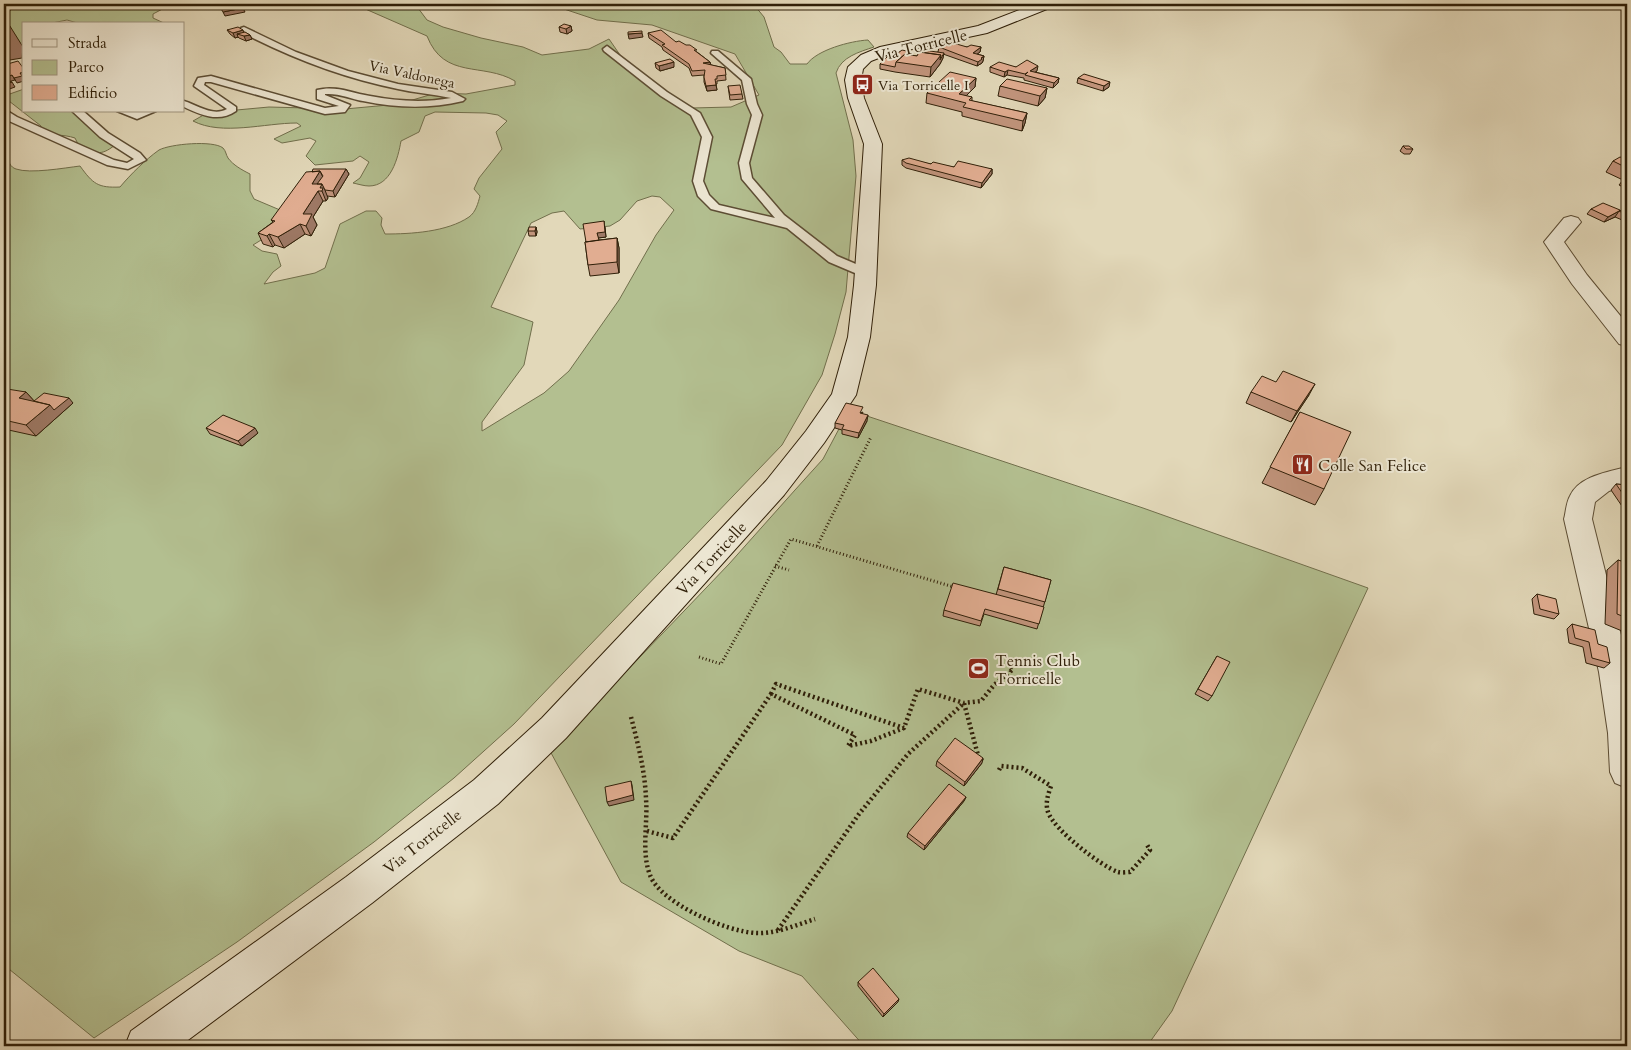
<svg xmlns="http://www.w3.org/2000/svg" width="1631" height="1050" font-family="Cardo,serif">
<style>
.green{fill:#b3bf90;stroke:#716f4c;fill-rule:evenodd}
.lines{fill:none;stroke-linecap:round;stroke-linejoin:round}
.lane-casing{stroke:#5c4d34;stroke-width:3}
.street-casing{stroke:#5c4d34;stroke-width:2}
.secondary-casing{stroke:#2f1f08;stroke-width:2}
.path-far1{stroke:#2f1f08;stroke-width:3;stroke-dasharray:1 2.5;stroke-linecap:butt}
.path{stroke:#2f1f08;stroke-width:4.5;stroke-dasharray:2 3;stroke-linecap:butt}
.lane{fill:#ece6d2;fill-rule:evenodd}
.street{fill:#ece6d2;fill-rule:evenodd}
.secondary{fill:#ece6d2;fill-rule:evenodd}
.wall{fill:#c2957d;stroke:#2f1f08}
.shaded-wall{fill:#9e7966;stroke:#2f1f08}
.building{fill:#e1ad91;stroke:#2f1f08}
.labels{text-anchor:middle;stroke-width:4;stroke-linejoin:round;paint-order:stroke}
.far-street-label{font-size:14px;fill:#2f1f08;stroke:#ece6d2}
.far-poi-label{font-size:14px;fill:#2f1f08;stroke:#ece6d2;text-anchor:start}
.street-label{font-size:16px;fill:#2f1f08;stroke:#ece6d2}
.poi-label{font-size:16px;fill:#2f1f08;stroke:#ece6d2;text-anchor:start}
</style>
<rect width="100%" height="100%" fill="#e2d8b9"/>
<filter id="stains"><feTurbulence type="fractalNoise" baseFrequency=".004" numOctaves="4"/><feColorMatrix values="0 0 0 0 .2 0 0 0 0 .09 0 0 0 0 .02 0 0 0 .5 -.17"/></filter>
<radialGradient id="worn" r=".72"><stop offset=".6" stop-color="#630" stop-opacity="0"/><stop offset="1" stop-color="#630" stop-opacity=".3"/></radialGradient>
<!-- green -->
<path class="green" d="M16 4H197L170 5 153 14V18L166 24H81L67 20 47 24H24V45L4 47V18Z
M354 4H415L427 20 443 27 481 38 523 47 542 55 589 49 609 39 629 68 692 108 731 107 759 95 735 54 652 25 597 20 549 4H755V6L764 17 774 47 781 52 790 64H807C817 50 850 41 868 40L874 47C859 52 841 57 836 73L853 140 856 176 846 292 835 334 822 375 782 445 514 724 454 778 374 842 237 942 94 1038 4 965V155L7 157C9 162 10 167 16 169 30 174 64 168 80 166 93 184 98 188 120 187 131 174 145 160 159 150 170 144 213 140 223 148 226 151 226 155 228 158 233 165 242 170 250 174V191L254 199 280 210 266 237 253 245 262 251 277 254 281 266 273 272 264 284 315 273 325 268 340 224 366 211H376L382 218 381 225 385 234C411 234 447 232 469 217 476 212 478 203 480 196L474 189 479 178 502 149 496 132 507 121 498 115 486 113 435 112 425 116 419 132 401 141C398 158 391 186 369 186 364 186 358 184 353 183L360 178 369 162 360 156 353 161 315 165 306 156 316 141 310 138 282 143 274 139 301 126 297 123C265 123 222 136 193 121L207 113 226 111 269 107 345 109 399 104 436 93 466 94 515 85V81C483 62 444 80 427 36ZM652 196 660 197 674 210 656 235 619 300 569 371 544 393 482 431V422L524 365 533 322 491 307 531 223 552 213 564 211 580 229 610 226 620 220 637 201Z
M24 89V111H73L116 138 115 145C100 157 95 153 79 146L75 138C63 134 52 136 40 132L41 126 9 101 4 100V96Z
M849 410 1143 508 1368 588 1172 1011 1147 1046H864L802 976 739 951 621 882 550 751 729 564 795 490 823 459Z"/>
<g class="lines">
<defs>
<path id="lane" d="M244 27 296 52 348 71 398 84 452 92 465 99 463 101C430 109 397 108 363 101 351 99 339 93 325 94V95L350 105 345 112 325 114 211 82H205L204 85 236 107V111C219 123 201 115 184 107V101C197 105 213 117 227 109L194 86 198 78 211 76 325 108 339 106 317 99V90C335 85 352 93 370 96 396 101 424 103 451 98 433 94 415 93 398 89 343 78 291 58 241 32V28Z
M607 46 667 92 700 113 712 137 703 181 709 195 719 205 775 218 742 179 739 163 752 115 747 104 742 80 711 53 712 51H718L751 79 757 104 762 115 749 163 752 178 784 215 837 256 870 270 872 273 870 276H862L829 262 787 228 711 209 698 196 693 181 702 137 691 115 661 96 604 51 603 49Z
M4 109 17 117 114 160 127 163 134 159 100 137 72 111H83L108 133 140 153 146 160 128 169 107 165 9 121 4 117Z
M117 111H156L137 119Z"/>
<path id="street" d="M1571 216 1578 218 1581 222 1564 242 1587 275 1627 324V346L1619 344 1572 284 1544 242 1564 218Z
M1627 467V485L1609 491 1595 502 1592 519 1627 659V788L1615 783 1610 772 1608 733 1599 672 1564 519C1566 512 1566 503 1570 496 1579 476 1608 472 1627 467Z"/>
<path id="secondary" d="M1035 4H1054L1052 7 987 33 889 54 871 61 863 69 861 80 864 98 882 144 876 285 870 337 856 395 824 443 784 495 566 738 498 804 372 903 180 1046H125L131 1031 346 877 474 780 542 718 766 481 806 431 832 394 848 337 854 285 864 144 848 98 845 80 848 67 861 55 880 47 978 26Z"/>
</defs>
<!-- lane casing -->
<use href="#lane" class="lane-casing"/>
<!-- street casing -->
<use href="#street" class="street-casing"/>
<!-- secondary casing -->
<use href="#secondary" class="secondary-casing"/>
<!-- path-far1 -->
<path class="path-far1" d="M817 546 871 437
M775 566 789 570
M699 657 721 664 791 539 954 587
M1010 672 1014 660"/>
<!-- path -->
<path class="path" d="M771 694 776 684 904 728
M631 717C638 744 645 771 646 799 648 823 641 852 650 875 660 903 727 932 756 933 776 934 796 925 815 919
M999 770 1001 766 1022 768 1051 786C1048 795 1045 803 1048 812 1054 830 1101 866 1118 872 1122 873 1127 872 1130 872L1150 850 1146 843
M647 831 673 838 771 694 855 735 848 746 871 741 904 728 918 689 964 703 981 701 994 685 1012 670
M778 930 859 814 908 754 964 703 979 759 984 762"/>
<!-- lane -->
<use href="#lane" class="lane"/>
<!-- street -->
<use href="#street" class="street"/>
<!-- secondary -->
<use href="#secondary" class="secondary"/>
</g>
<!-- wall -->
<path class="wall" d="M571 26 572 31 567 34 560 32 559 27Z
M227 30 244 32 250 35 252 39 246 41 239 38 238 37 235 38 230 34Z
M648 33 676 42 697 52 710 62 711 65 725 68 726 80 717 81V84H716L717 90 707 91 704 82V75L692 76 689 68 663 50 662 47 649 38Z
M939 47H981L980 52 977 54 984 56 983 61 982 63 977 66 943 54V58L940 64 930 77 895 72 880 69V64L887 57V54L911 52V55L917 56 938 52Z
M655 63 674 67 660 71 656 68Z
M990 67H1016L1037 71 1035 72 1059 78 1058 83 1053 88 1024 80V78L1007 75 1004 77 990 72Z
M976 78 975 87 966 96 972 97V101L1027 113 1025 123 1022 131 962 116V112L926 103 927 93Z
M1078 78 1109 87 1103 91 1077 83Z
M728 86 742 94 743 99 730 100Z
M1000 86 1047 88 1045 98 1038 106 998 96Z
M1403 146 1413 149 1410 154H1404L1400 151Z
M1627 159V189L1619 185 1623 180 1606 172 1613 161Z
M902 160 954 167 992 169V174L981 188 906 168 902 165Z
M346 169 349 174 335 197 327 196 328 198 326 201H323L313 217 317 225 311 236 305 234 284 248 275 245 273 247 263 244 258 233 273 222 271 220Z
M1591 209 1627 211V222L1615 217 1604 222 1587 214Z
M536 227 537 232 536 236H529L528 231Z
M605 227 606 237 598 238 599 240 617 238 619 248V273L590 276 588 265 585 242Z
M4 391 26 392 34 401 73 403 36 436 4 429Z
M1251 392 1309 395 1291 422 1246 403Z
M863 412 862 414 867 421 858 438 842 434V430L835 428V423Z
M1300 412 1324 489 1315 505 1262 483Z
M206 428 258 433 242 446 210 434Z
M1616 484 1627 485V512H1626L1611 490Z
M1618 560 1627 563V633L1605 624 1607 570Z
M1004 567 1051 580 1037 629 984 614 980 626 943 616 944 610 996 595Z
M1537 594 1559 614 1554 619 1534 614 1532 599Z
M1572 624 1598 644 1610 663 1604 668 1586 663 1583 647 1569 643 1567 629Z
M1217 656 1212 696 1208 701 1195 694Z
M937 761 982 763 964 786 936 766Z
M966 797 964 801 924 850 907 837 908 833Z
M858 982 898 1002 883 1017 858 986Z"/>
<!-- shaded-wall -->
<path class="shaded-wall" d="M4 4H12L13 5 4 10Z
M243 8 245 12 225 16 223 12Z
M8 23 23 47 22 58 4 61V34Z
M571 26 572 31 567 34 566 29Z
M243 30 245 35 237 34 238 37 235 38 233 33Z
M642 33 643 37 629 39 628 34Z
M250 35 252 39 246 41 244 36Z
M981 47 980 52 972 58 973 53Z
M944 53 943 58 940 64 930 77 931 67 941 55Z
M984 56 983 61 982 63 977 66 978 62Z
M674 62V67L660 71 659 66Z
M710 62 711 66 703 63Z
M1038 66 1037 71 1029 76 1030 71Z
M1008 70 1007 75 1004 77 1005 72Z
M24 72V81L17 83 14 78 20 73Z
M12 75 15 80 4 83V78Z
M976 78 975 87 960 102 959 94Z
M1059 78 1058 83 1053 88 1054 83Z
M12 82 15 87 4 91V85Z
M1110 82 1109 87 1103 91 1104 86Z
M716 85 717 90 707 91 706 86Z
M1047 88 1045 98 1038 106 1040 96Z
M1027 113 1025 123 1022 131 1023 121Z
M346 169 349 174 335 197 333 191Z
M992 169V174L981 188 982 183Z
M320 171 325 182 323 185 328 198 326 201 322 191 312 184Z
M318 191 323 201 313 217 317 225 311 236 306 226 303 214Z
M1619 211 1615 217 1604 222 1608 217Z
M604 221 606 237 598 238 597 233Z
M300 224 305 234 284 248 278 237Z
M536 227 537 232 536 236 535 231Z
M269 234 275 245 273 247 267 236Z
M617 238 619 248V273L617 262Z
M1315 384 1309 395 1291 422 1297 411Z
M26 392 36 403 19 398Z
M69 398 73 403 36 436 26 425 50 405Z
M868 415 867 421 858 438 859 433Z
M255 428 258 433 242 446 238 441Z
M4 431 9 437 4 441Z
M983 758 982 763 964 786 965 782Z
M631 781 632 785 634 800 609 806 607 802Z
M966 797 964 801 924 850 925 846Z
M899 999 898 1002 883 1017 884 1014Z"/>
<!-- building -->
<path class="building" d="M218 4H240L243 8 223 12Z
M8 23 7 33 4 34V24Z
M564 24 571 26 566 29 559 27Z
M238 27 243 30 233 33 227 30Z
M661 30 676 42 679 41 686 45H690L697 50H694L710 62 703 63 725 68 726 75 717 76V79H715L716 85 706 86 704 77 705 70 692 71 689 64 662 45 665 44 648 33Z
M642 31V33L628 34V32Z
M245 32 250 35 244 36 237 34Z
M953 43 967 47 971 45 981 47 973 53 984 56 981 58 982 59 978 62 939 47Z
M902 50 911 52 909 54H905L896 62 895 67 880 64 890 54H887L890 51 898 53Z
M923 50 944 53 940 60 941 55 921 52Z
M919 52 941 55 931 67 896 62 905 54 917 56Z
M670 59 674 62 659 66 655 63Z
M1027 60 1038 66 1030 71 1059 78 1054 83 1025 75 1028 72 1025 74 1008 70 1005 72 990 67 999 62 1016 67Z
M18 61 24 69V72L20 73 22 76 14 78 12 75 4 78V65Z
M950 72 976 78 959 94 972 97 969 100 1027 113 1023 121 963 107 966 103 927 93Z
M1084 74 1110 82 1104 86 1078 78Z
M4 79 12 82 4 85Z
M1007 79 1047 88 1040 96 1000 86Z
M740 85 742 94 730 95 728 86Z
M1403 146H1409L1413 149H1406Z
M1620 157 1627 159V168L1613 161Z
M909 158 931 164 933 162 954 167 958 161 992 169 982 183 906 163 902 160Z
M313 169H346L333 191 325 190 322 184H317L323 176 320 171 312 172Z
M320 171 312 184H322L320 188H323L322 191H318L303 214H312L306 226 300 224 278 237 269 234 267 236 258 233 275 221 271 220 306 172Z
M1603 203 1620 210 1619 211 1624 209 1627 211V215L1619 211 1608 217 1591 209Z
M604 221 605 232 597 233 599 240 586 242 583 224Z
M529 227H536L535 231H528Z
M617 238V262L588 265 585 242Z
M1283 371 1315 384 1297 411 1251 392 1262 376 1276 382Z
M7 389 26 392 19 398 50 405 26 425 4 420V391Z
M44 393 69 398 54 410 50 405 34 401Z
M846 403 863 407 860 413 868 415 859 433 842 429 844 425 835 423Z
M1300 412 1351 432 1324 489 1270 467Z
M223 415 255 428 238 441 206 428Z
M1616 484 1627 485V500Z
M1618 560 1627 563V618L1617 614Z
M1004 567 1051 580 1045 602 998 589Z
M953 583 1044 607 1039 624 985 609 981 621 944 610Z
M1537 594 1556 599 1559 614 1540 609Z
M1572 624 1595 630 1598 644 1607 647 1610 663 1592 658 1589 642 1575 638Z
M1217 656 1230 662 1212 696 1198 689Z
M955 738 983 758 965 782 937 761Z
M631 781 633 795 607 802 605 787Z
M949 784 966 797 925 846 908 833Z
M873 968 899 999 884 1014 858 982Z"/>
<!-- icons -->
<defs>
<symbol id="bus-square" viewBox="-11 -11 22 22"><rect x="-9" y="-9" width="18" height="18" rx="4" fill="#8f2418" stroke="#ece6d2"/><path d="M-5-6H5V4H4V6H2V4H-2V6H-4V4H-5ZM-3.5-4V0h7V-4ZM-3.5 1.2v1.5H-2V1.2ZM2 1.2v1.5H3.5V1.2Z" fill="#fff"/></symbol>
<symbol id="restaurant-square" viewBox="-11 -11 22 22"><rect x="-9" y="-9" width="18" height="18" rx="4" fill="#8f2418" stroke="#ece6d2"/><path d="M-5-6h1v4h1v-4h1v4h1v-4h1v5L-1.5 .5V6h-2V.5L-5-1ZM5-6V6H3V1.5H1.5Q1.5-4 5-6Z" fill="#fff"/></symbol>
<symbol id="stadium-square" viewBox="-11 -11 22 22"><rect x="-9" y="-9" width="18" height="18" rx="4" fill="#8f2418" stroke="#ece6d2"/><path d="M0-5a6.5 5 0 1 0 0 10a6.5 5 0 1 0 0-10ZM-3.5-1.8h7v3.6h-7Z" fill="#fff"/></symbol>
</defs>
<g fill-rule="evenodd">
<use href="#bus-square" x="850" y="72" width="25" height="25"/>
<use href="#restaurant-square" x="1290" y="452" width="25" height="25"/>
<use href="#stadium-square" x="966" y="656" width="25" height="25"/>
</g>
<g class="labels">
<!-- far-street labels -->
<g class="far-street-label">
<text transform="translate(412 74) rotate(12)" y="5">Via Valdonega</text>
</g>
<!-- far-poi labels -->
<g class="far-poi-label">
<text x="878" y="90">Via Torricelle I</text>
</g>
<!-- street labels -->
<g class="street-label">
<text transform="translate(921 45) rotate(-14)" y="6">Via Torricelle</text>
<text transform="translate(711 558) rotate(-47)" y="6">Via Torricelle</text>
<text transform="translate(422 841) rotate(-38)" y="6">Via Torricelle</text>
</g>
<!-- poi labels -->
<g class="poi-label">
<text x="1318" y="471">Colle San Felice</text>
<text x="995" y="666">Tennis Club<tspan x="995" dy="18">Torricelle</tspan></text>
</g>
</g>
<!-- margin -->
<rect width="1631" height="1050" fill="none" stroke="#e2d8b9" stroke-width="20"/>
<rect x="5" y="5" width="1621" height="1040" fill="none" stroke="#2f1f08" stroke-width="2.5"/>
<rect x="10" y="10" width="1611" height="1030" fill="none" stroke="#2f1f08"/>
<!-- legend -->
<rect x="22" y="22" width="162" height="90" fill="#ece6d2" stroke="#a09681"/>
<rect x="32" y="39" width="25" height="8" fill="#ece6d2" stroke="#a09681"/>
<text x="68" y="48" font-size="15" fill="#2f1f08">Strada</text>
<rect x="32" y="60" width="25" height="15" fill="#b3bf90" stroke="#a09681"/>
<text x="68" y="72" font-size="15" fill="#2f1f08">Parco</text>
<rect x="32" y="85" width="25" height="15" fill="#e1ad91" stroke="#a09681"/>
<text x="68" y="98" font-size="15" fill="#2f1f08">Edificio</text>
<rect width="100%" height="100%" filter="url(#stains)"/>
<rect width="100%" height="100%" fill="url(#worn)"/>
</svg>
